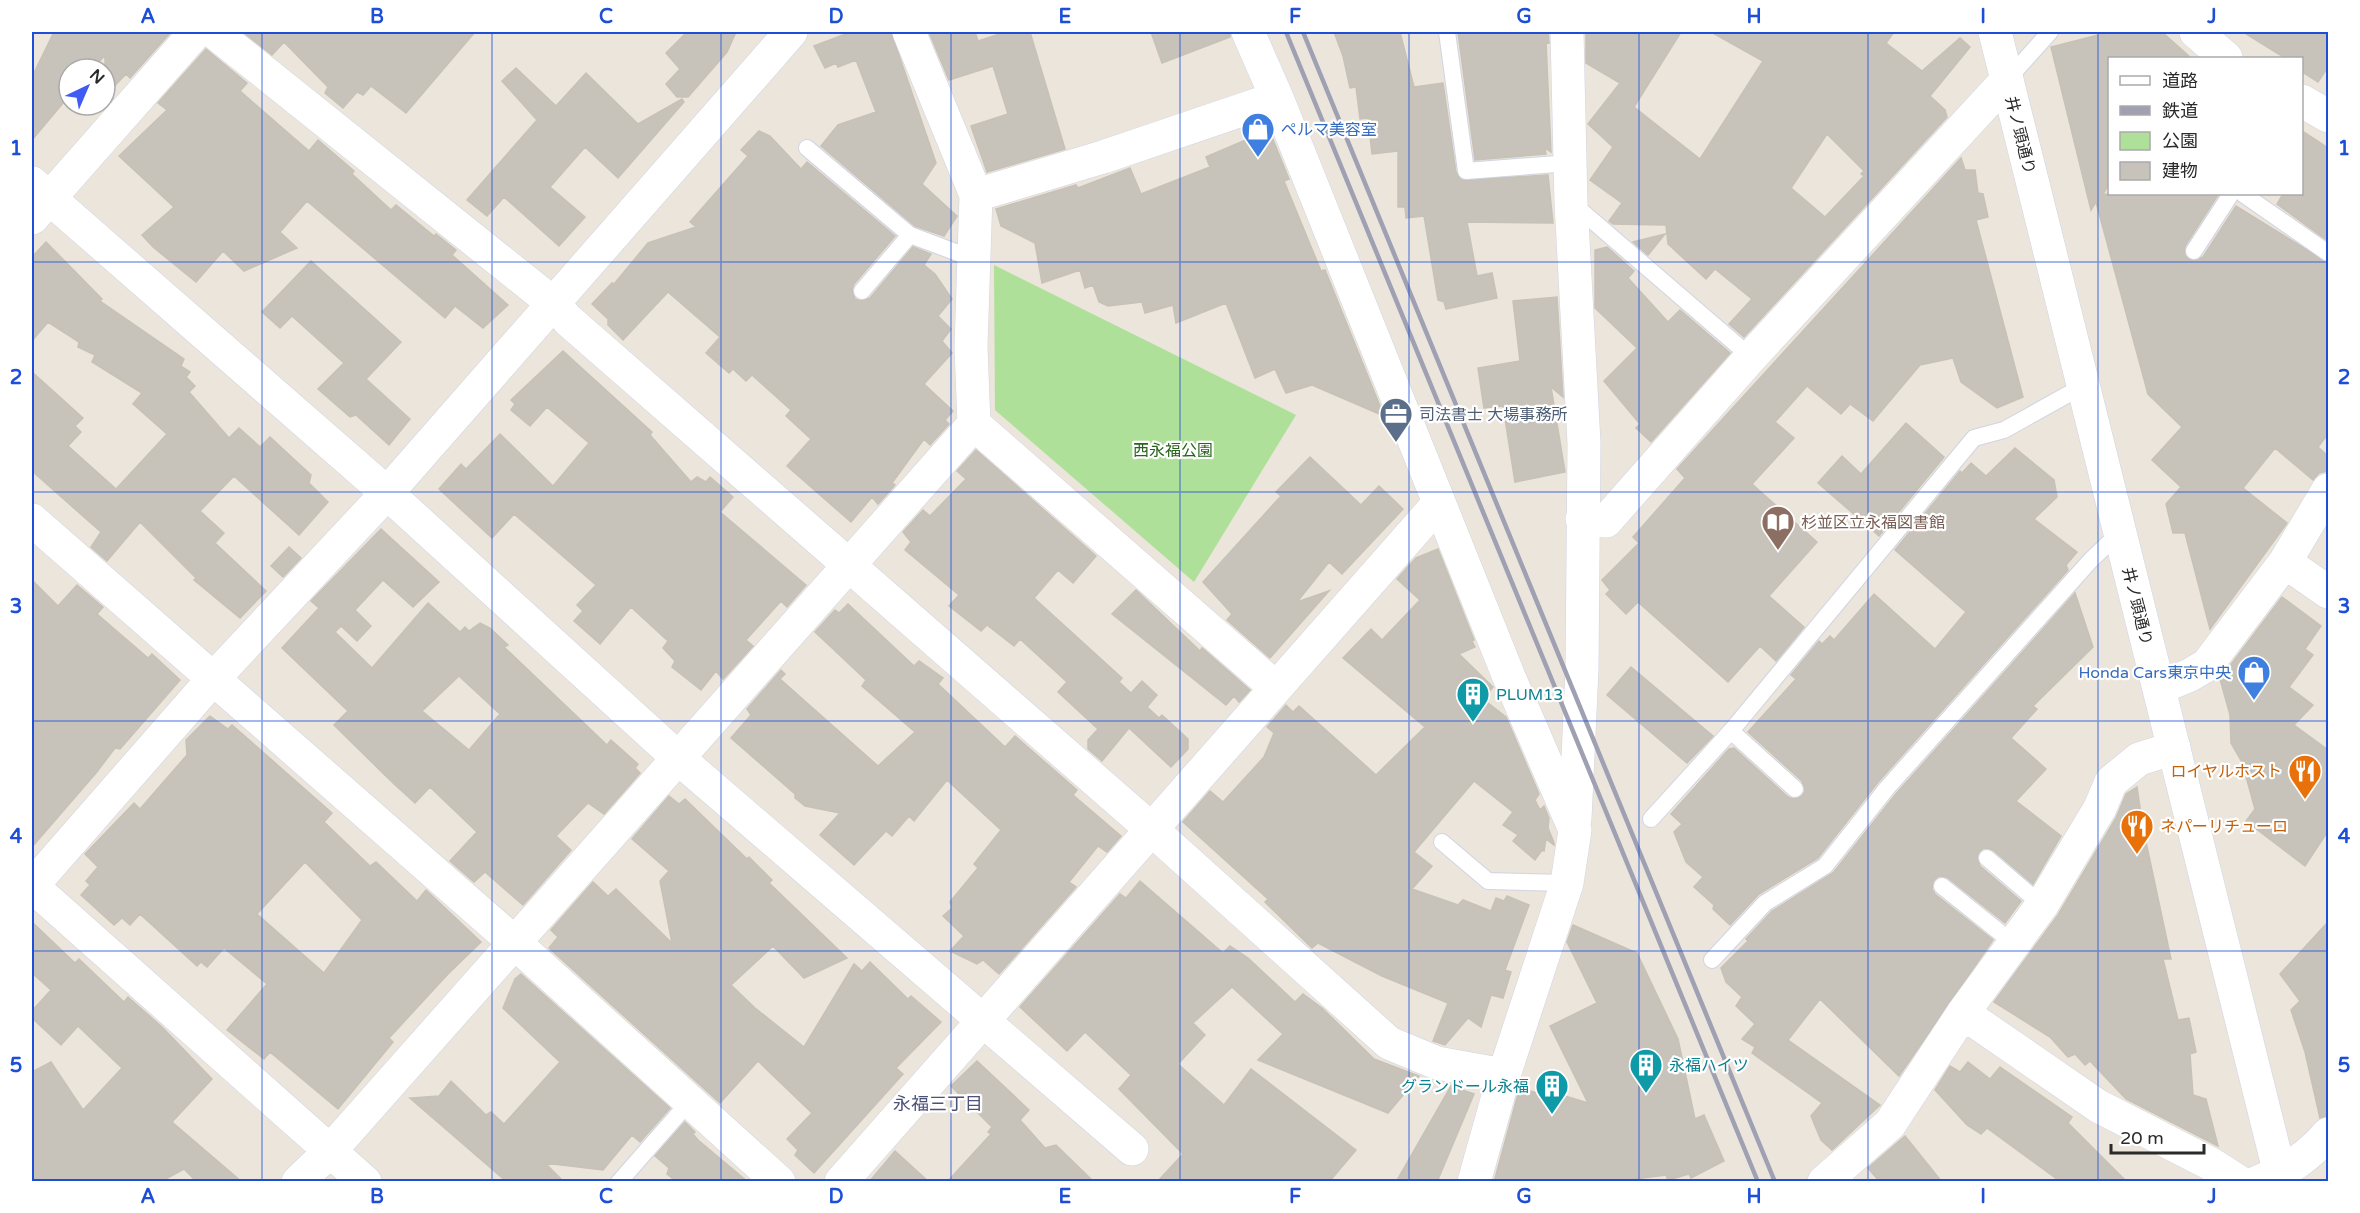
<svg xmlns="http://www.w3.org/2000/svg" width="2360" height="1213" font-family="'Varela Round','Noto Sans JP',sans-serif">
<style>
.green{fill:#afe09a}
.building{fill:#c7c3ba;stroke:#c7c1b6;stroke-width:1.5;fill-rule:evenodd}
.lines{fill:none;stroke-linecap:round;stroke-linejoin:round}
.service-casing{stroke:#d1d4e2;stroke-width:18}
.minor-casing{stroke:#d1d4e2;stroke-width:34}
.tertiary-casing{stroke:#d1d4e2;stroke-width:34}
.secondary-casing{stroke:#d1d4e2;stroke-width:34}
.service{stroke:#fff;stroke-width:16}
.minor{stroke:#fff;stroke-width:33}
.tertiary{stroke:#fff;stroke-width:33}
.secondary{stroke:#fff;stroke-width:33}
.rail{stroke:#9fa1b3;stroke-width:4.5}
.grid{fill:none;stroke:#1d4ed8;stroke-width:1.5;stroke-opacity:0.55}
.labels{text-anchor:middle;stroke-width:4.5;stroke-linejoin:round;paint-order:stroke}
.shop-label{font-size:16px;fill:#366cbe;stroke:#fff;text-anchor:start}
.street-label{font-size:16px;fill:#2a2a2a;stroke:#fff}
.service-label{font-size:16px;fill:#4e5e75;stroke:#fff;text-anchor:start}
.park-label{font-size:16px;fill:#28641c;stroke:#fff}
.education-label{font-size:16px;fill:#785e54;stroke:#fff;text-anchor:start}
.culture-label{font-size:16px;fill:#0d838f;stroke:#fff;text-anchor:start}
.food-label{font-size:16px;fill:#c56008;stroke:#fff;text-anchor:end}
.neighbourhood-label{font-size:18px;fill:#4b5179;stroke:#fff}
.neatline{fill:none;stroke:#1d4ed8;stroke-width:2}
.grid-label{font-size:20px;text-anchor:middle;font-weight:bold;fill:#1d4ed8}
</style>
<rect width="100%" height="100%" fill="#ebe5dc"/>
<!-- green -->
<path class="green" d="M994 265 1296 415 1194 582 995 410Z"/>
<!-- building -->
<path class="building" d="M54 32H171L130 78 126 74 105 96V55L93 69H69V96L32 140V77Z
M243 32H475L406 113 371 86 363 95 357 92 343 108 325 93 328 87 284 42 272 55Z
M687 32H736L727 52 688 97H677L666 84 680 69 666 53Z
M851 32H891L936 163 922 184 957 216 944 236 915 226 821 146 838 125 876 112 856 60 838 67 836 63 825 68 814 46Z
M929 32H975L978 41 1006 32H1030L1065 149 987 172 971 126 1008 114 993 66 949 80Z
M1151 32H1230V37L1162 63Z
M1334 32H1400L1414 87 1443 83 1456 172 1461 180 1548 175 1553 223 1467 222 1477 276 1492 273 1497 298 1446 309 1444 302 1438 300 1424 216 1406 218 1405 207H1398V151L1372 154 1368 118 1360 119 1356 87 1350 88 1343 56Z
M1458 32H1548L1549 43 1546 42 1551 152 1545 148 1546 154 1475 160Z
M1586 32H1681L1634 107 1700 159 1763 61 1711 32H1894L1886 43 1922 71 1960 38 1970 47 1930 96 1945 110 1947 117 1744 337 1729 324 1752 299 1715 269 1706 279 1668 244 1666 225 1613 224 1609 221 1622 203 1590 180 1613 147 1588 124 1620 83 1586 63ZM1827 134 1864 171 1861 174 1864 176 1825 217 1791 188Z
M2110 32H2162L2191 58H2109V184L2103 194 2218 195 2185 246V256L2193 261 2203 257 2236 206 2328 263V434L2318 447 2328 456V471L2319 473 2313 480 2275 448 2243 488 2287 523 2210 629 2185 533H2173L2166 504 2181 487 2152 460 2182 427 2148 394 2096 202 2091 210 2051 47Z
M2243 32H2328V67L2318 82 2301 71V58H2285Z
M206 49 247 83 240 91 279 125 309 151 318 140 354 171 352 174 391 210 396 205 434 236 436 234 456 250 452 255 508 305 483 328 455 306 445 318 307 201 280 232 297 248 244 271 223 251 196 282 153 247 142 235 174 207 119 156 167 110 158 103Z
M516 68 556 106 586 73 638 124 682 99 684 102 618 178 585 147 550 187 585 217 559 246 504 197 487 216 467 200 537 120 502 81Z
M1269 130 1289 179 1284 181 1321 271 1325 270 1384 416 1312 385 1286 393 1275 369 1255 378 1226 303 1176 323 1173 305 1145 313 1142 302 1108 306 1099 302 1093 285 1085 288 1080 270 1042 283 1035 243 1001 226 996 209 1076 185 1078 188 1130 168 1141 194 1210 167 1206 157Z
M2301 130 2328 148V241L2277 204 2283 194H2301Z
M759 131 770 136 801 169 807 162 895 236 854 284 852 290 855 299 861 301 870 298 913 247 931 254 924 265 935 274 952 299 938 316 951 329 942 341 952 353 924 384 953 411 945 420 949 424 930 445 924 439 892 483 895 485 878 504 872 497 851 522 787 466 811 439 786 416 791 410 752 375 746 381 733 369 729 373 706 353 720 337 668 292 623 340 608 325V319L592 304 612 283 614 284 648 243 696 227 690 222 748 156 741 150Z
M1961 158 1965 170H1975L1978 193 1983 194 1988 217 1976 220 2023 397 1997 408 1961 382 1953 358 1920 365 1873 421 1850 404 1841 414 1807 386 1775 422 1794 438 1752 484 1817 542 1769 596 1804 627 1776 661 1760 646 1728 682 1638 602 1626 614 1606 594 1610 590 1602 580 1639 543 1633 537 1685 478 1677 469Z
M1665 234 1648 255 1633 242Z
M46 242 102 299 100 301 184 359 181 366 190 372 186 377 195 386 189 392 229 438 239 428 260 447 270 437 311 475 309 483 328 502 299 535 234 476 200 511 224 533 215 543 266 591 240 618 194 580 196 578 140 522 107 561 91 547 101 532 32 471V372L83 418 75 426 81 432 68 446 116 489 167 434 133 404 142 393 92 362 95 355 78 347 79 342 48 322 32 341V257Z
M1607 247 1634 271 1628 278 1668 322 1680 310 1730 353 1651 442 1636 428 1640 424 1604 381 1637 348 1595 308V250Z
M311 261 401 342 366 379 410 419 389 445 356 415 350 417 318 389 344 363 292 316 280 328 262 312Z
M1557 297 1563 397 1551 387 1565 472 1515 482 1503 406 1484 408 1478 368 1520 361 1513 301Z
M563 351 652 432 650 435 691 482 697 477 706 482 710 477 733 497 720 512 806 585 787 607 781 601 746 640 753 646 723 679 716 671 701 690 672 667 675 661 663 648 668 641 631 607 600 644 574 621 583 611 577 605 596 585 514 514 492 538 439 489 461 464 466 469 500 434 553 486 589 443 547 407 530 426 511 410 515 404 511 400Z
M1906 423 1944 457 1879 536 1818 483 1842 456 1861 474Z
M2015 448 2054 480 2057 497 2034 519 2077 552 2066 565 2068 570 1879 781 1818 858 1759 894 1730 925 1713 909 1714 905 1694 887 1703 877 1686 862 1674 832 1682 824 1671 814 1729 749 1734 748 1788 797 1793 799 1802 796 1805 791 1802 781 1748 732 1796 679 1791 675 1819 641 1822 644 1830 636 1834 640 1874 594 1935 649 1966 612 1895 550 1960 471 1962 473 1971 463 1986 476Z
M976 450 1096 556 1073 583 1058 570 1034 598 1122 678 1119 682 1131 693 1142 681 1157 695 1147 707 1159 718 1162 715 1188 739V749L1171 767 1129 728 1102 761 1088 749V740L1098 729 1058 692 1067 682 1020 639 1014 646 987 625 981 631 949 606 959 595 905 550 911 542 903 532 923 510 930 516 966 479 957 471Z
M1310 457 1361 505 1379 486 1403 509 1342 574 1329 562 1297 602 1329 591 1270 658 1227 620 1232 614 1203 582 1281 496 1276 492Z
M381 529 439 582 413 607 383 580 355 610 371 626 357 641 341 626 335 632 372 668 428 603 460 632 465 627 469 631 480 623 490 628 508 645 504 647 607 745 611 740 638 764 635 768 640 773 604 814 588 803 556 836 571 850 523 905 485 872 474 882 450 861 477 832 430 787 415 803 393 783 334 725 348 711 282 648 319 608 311 601ZM459 676 500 714 469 750 422 711Z
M289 547 301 558 283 577 271 566Z
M1438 549 1474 640 1472 641 1475 647 1459 654 1493 687 1483 699 1506 717 1539 794 1535 800 1540 810 1544 806 1549 818 1548 828 1554 843V845L1546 839 1544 851 1542 850 1535 860 1513 841 1518 835 1503 825 1513 812 1474 781 1414 852 1432 866 1412 889 1458 905 1463 900 1491 911 1496 898 1504 901 1507 896 1529 905 1505 970 1511 972 1503 998 1491 995 1481 1027 1468 1018 1445 1045 1433 1041 1448 1003 1382 976 1318 943 1312 948 1265 902 1268 899 1183 822 1210 791 1223 802 1264 757 1274 733 1267 727 1286 705 1293 712 1299 706 1376 775 1425 727 1343 658 1371 629 1382 640 1420 600 1397 579 1416 558Z
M32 580 58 606 77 585 103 607 97 614 148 658 152 654 180 680 120 749 115 748 96 773 32 847Z
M1136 590 1200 651 1202 648 1250 690 1239 702 1234 696 1226 705 1112 614Z
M2075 593 2093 647 2033 706 2037 709 2011 738 2046 769 2016 801 2061 836 2033 884 1993 850 1984 848 1979 852 1977 857 1980 866 2021 901 2005 923 1948 878 1939 876 1934 880 1932 889 1935 894 1993 940 1899 1076 1820 999 1788 1040 1880 1105 1832 1150 1821 1140 1811 1116 1822 1103 1752 1053 1755 1047 1742 1039 1755 1024 1736 1006 1742 997 1726 982 1721 968 1748 941 1746 939 1772 911 1833 873 1895 795Z
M2282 597 2321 626 2305 649 2313 655 2289 687 2313 705 2294 725 2328 750V831L2305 866 2246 821 2255 809 2242 762 2231 743 2230 715 2220 679Z
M848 604 914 666 919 661 943 678 938 684 1005 747 1015 736 1077 790 1073 795 1121 836 1107 852 1098 846 1069 882 1076 887 999 974 983 960 977 964 950 951 964 936 943 916 952 908 950 902 978 868 974 864 1001 830 947 780 914 821 909 816 892 836 886 831 854 865 820 835 840 813 805 806 795 798V794L731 738 751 715 747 709 781 670 785 674 780 679 878 766 915 732 862 686 866 680 815 632 835 610 839 613Z
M1631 667 1713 736 1687 763 1607 695Z
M210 716 228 729 232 725 332 813 324 822 370 866 376 862 417 901 426 890 481 942 448 974 389 1038 393 1042 338 1109 270 1052 264 1059 227 1030 267 984 224 948 207 967 201 962 197 966 140 914 130 925 122 918 114 925 81 895 90 885 86 881 98 867 85 854 134 803 140 809 187 755 186 740ZM305 862 362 920 324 973 257 914Z
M2137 787 2143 828 2171 959H2163L2178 1020 2189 1018 2196 1052 2190 1054 2193 1095 2206 1099 2218 1146 2126 1099 2090 1061 2085 1065 2075 1054 2068 1057 2050 1037 1994 1002 2058 915 2116 818 2126 794Z
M669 796 679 804 685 799 747 859 749 857 772 880 769 883 847 958 804 978 773 946 731 985 755 1008 804 1047 854 964 862 971 870 962 908 999 911 996 941 1022 896 1068 903 1074 814 1173 795 1155 798 1150 787 1139 812 1113 758 1061 720 1103 549 948 558 937 551 930 593 882 608 896 616 889 672 943 660 881 669 871 632 839Z
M1140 881 1223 953 1230 946 1248 958 1295 1002 1303 994 1322 1008 1374 1059 1419 1076 1388 1113 1258 1060 1283 1034 1232 987 1193 1023 1205 1035 1178 1064 1224 1105 1251 1069 1356 1150 1329 1182H1157L1183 1154 1119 1089 1131 1075 1085 1032 1067 1051 1020 1007 1120 894 1126 898Z
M32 922 75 963 79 959 124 1002 128 997 162 1027 212 1079 172 1122 242 1182H197L184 1169 160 1182H32V1072L51 1062 83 1110 122 1068 78 1026 61 1045 32 1018V1011L51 990 32 973Z
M2328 922V1116L2320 1118 2305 1052 2291 1010 2300 1001 2280 974Z
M1573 925 1637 953 1678 1039 1695 1119 1704 1115 1724 1161 1691 1178 1689 1174 1668 1180 1666 1175 1611 1182H1494L1518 1094 1522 1095 1524 1089 1553 1098 1555 1093 1588 1103 1550 1026 1597 1003 1567 942Z
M521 974 670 1108 640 1142 632 1135 603 1170 545 1163 564 1182H507L410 1098 439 1096 451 1081 486 1115 491 1112 504 1124 560 1062 503 1008 515 979Z
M977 1061 1029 1110 1020 1120 1045 1148 1056 1145 1094 1182H947L991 1134 988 1132 992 1127 951 1086Z
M1968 1062 1990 1079 2000 1067 2072 1117 2068 1123 2127 1182H2061L1987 1128 1981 1134 1967 1125 1935 1090 1950 1066 1960 1072Z
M1451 1086 1474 1094 1437 1182H1396Z
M685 1122 695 1132 693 1134 698 1140 748 1182H677L667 1174 669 1168 655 1156Z
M1905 1136 1942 1182H1880L1868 1168Z
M895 1151 929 1182H869Z"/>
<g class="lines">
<defs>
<path id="service" d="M1447 32 1466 171 1570 163
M2007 80 2050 32
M807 148 910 235
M2243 194 2328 253
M1572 203 1751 357
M2194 251 2231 194
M862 291 910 235 974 259
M1731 731 1795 789
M1651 819 1731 731 1974 438 2004 430 2083 386
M1442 842 1488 881 1567 883
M1987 858 2042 905
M1942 886 2013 943
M1712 960 1765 903 1825 866 1887 788 2090 561 2120 532
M619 1182 690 1101"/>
<path id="minor" d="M214 32 554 304 568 320 1150 828 1389 1043 1437 1063 1504 1075
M1248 32 1277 98 1509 677 1575 830 1567 883 1504 1075 1474 1182
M1567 32 1571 203 1584 443 1582 670 1575 819
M2196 32 2226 58
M2302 101 2328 116
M976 195 1103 157 1277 98
M32 218 196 32
M974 424 1276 688
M1582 519 1606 521 1751 357 2007 80
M32 520 515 943 779 1182
M2285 562 2328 592
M2159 688 2190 675 2207 665 2285 562 2328 490
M32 886 213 679 387 493
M32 886 365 1182
M1963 1013 2098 1106 2211 1164 2239 1182
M298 1182 330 1151 974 424 971 347 976 195 909 32
M841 1182 1439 503
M1824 1182 1890 1124 1963 1013 2042 905 2100 808 2111 782 2139 759 2174 748
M2258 1182C2287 1171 2308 1157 2328 1134"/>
<path id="tertiary" d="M32 183 387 493 678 758 1132 1149
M387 493 791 32"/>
<path id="secondary" d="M1995 32 2282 1182"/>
</defs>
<!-- service casing -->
<use href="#service" class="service-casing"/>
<!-- minor casing -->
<use href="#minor" class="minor-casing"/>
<!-- tertiary casing -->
<use href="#tertiary" class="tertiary-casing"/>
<!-- secondary casing -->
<use href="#secondary" class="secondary-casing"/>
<!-- service -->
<use href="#service" class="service"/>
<!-- minor -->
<use href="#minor" class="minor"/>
<!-- tertiary -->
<use href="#tertiary" class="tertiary"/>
<!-- secondary -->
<use href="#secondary" class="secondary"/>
<!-- rail -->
<path class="rail" d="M1286 32 1758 1182
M1303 32 1775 1182"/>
</g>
<!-- grid -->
<path class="grid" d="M262 32V1182M492 32V1182M721 32V1182M951 32V1182M1180 32V1182M1409 32V1182M1639 32V1182M1868 32V1182M2098 32V1182M32 262H2328M32 492H2328M32 721H2328M32 951H2328"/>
<!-- icons -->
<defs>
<symbol id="shop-pin" viewBox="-11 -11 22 30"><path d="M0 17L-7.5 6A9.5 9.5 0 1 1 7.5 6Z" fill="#3f7fe0" stroke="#fff"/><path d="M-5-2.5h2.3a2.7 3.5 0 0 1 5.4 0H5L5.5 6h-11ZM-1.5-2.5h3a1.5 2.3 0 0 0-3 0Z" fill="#fff"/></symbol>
<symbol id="office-pin" viewBox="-11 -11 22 30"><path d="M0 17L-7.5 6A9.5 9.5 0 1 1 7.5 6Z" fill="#5c6f8a" stroke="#fff"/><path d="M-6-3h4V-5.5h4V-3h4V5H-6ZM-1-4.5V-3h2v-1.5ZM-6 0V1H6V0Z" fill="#fff"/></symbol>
<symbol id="library-pin" viewBox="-11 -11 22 30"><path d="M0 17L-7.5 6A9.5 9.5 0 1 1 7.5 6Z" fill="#8d6e63" stroke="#fff"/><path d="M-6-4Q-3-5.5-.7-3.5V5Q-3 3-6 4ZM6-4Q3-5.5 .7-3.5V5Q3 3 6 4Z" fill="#fff"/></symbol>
<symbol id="building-pin" viewBox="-11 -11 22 30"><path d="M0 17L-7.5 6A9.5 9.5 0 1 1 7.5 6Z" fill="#0f9aa8" stroke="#fff"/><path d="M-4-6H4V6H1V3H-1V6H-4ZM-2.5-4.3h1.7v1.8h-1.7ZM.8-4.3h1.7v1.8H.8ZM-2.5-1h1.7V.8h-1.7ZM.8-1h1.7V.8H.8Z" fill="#fff"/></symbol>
<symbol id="restaurant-pin" viewBox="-11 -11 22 30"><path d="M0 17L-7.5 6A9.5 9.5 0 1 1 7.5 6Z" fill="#e8710a" stroke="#fff"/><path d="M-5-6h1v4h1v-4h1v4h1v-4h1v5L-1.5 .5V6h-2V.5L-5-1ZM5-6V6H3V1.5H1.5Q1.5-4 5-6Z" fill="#fff"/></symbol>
</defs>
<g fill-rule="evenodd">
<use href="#shop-pin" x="1239" y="110" width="38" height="52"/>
<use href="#office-pin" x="1377" y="395" width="38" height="52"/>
<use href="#library-pin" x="1759" y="503" width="38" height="52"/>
<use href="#shop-pin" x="2235" y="653" width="38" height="52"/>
<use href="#building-pin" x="1454" y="675" width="38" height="52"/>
<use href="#restaurant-pin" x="2286" y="752" width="38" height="52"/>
<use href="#restaurant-pin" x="2118" y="807" width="38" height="52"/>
<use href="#building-pin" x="1627" y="1046" width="38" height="52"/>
<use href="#building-pin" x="1533" y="1067" width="38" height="52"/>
</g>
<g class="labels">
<!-- shop labels -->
<g class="shop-label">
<text x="1281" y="135">ペルマ美容室</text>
<text x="2231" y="678" text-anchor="end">Honda Cars東京中央</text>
</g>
<!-- street labels -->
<g class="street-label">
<text transform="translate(2021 135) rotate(76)" y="6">井ノ頭通り</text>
<text transform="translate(2138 606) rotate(76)" y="6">井ノ頭通り</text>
</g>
<!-- service labels -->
<g class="service-label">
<text x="1419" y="420">司法書士 大場事務所</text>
</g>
<!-- park labels -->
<g class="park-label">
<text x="1173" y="456">西永福公園</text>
</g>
<!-- education labels -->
<g class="education-label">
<text x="1801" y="528">杉並区立永福図書館</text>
</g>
<!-- culture labels -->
<g class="culture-label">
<text x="1496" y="700">PLUM13</text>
<text x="1669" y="1071">永福ハイツ</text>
<text x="1529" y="1092" text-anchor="end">グランドール永福</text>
</g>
<!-- food labels -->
<g class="food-label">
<text x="2282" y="777">ロイヤルホスト</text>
<text x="2160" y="832" text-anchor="start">ネパーリチューロ</text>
</g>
<!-- neighbourhood labels -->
<g class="neighbourhood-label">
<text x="938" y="1110">永福三丁目</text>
</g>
</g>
<!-- border -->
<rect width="2360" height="1213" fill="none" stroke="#ffffff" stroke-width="66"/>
<!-- legend -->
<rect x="2108" y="57" width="195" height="138" fill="#ffffff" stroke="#aaaaaa" stroke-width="1.5"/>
<rect x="2120" y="76" width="30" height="9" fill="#ffffff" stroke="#aaaaaa" stroke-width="1.5"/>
<text x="2162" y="87" font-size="18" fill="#2a2a2a">道路</text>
<rect x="2120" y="106" width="30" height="9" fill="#9fa1b3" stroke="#aaaaaa" stroke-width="1.5"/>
<text x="2162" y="117" font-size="18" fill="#2a2a2a">鉄道</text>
<rect x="2120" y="132" width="30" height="18" fill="#afe09a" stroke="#aaaaaa" stroke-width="1.5"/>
<text x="2162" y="147" font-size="18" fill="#2a2a2a">公園</text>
<rect x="2120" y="162" width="30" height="18" fill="#c7c3ba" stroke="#aaaaaa" stroke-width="1.5"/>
<text x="2162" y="177" font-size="18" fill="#2a2a2a">建物</text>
<!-- north arrow -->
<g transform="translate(87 87) rotate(44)"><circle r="28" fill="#ffffff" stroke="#aaaaaa" stroke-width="1.5"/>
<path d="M0-4.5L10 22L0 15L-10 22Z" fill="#405af4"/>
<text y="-9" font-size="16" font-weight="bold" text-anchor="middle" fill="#2a2a2a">N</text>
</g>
<!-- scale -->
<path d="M2111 1144v9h93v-9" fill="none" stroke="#2a2a2a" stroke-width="3"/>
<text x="2120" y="1144" font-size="18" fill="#2a2a2a" stroke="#ffffff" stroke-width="4.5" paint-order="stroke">20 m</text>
<rect x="33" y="33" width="2294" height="1147" class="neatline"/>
<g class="grid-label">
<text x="148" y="23">A</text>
<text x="377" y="23">B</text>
<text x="606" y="23">C</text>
<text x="836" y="23">D</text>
<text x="1065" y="23">E</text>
<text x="1295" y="23">F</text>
<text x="1524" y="23">G</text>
<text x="1754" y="23">H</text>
<text x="1983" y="23">I</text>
<text x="2212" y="23">J</text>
<text x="16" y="155">1</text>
<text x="2344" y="155">1</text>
<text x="16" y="384">2</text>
<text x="2344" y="384">2</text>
<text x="16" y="613">3</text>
<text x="2344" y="613">3</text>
<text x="16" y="843">4</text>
<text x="2344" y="843">4</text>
<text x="16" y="1072">5</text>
<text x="2344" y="1072">5</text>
<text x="148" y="1203">A</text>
<text x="377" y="1203">B</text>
<text x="606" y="1203">C</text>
<text x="836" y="1203">D</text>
<text x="1065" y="1203">E</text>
<text x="1295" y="1203">F</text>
<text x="1524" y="1203">G</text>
<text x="1754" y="1203">H</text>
<text x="1983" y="1203">I</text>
<text x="2212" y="1203">J</text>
</g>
</svg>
